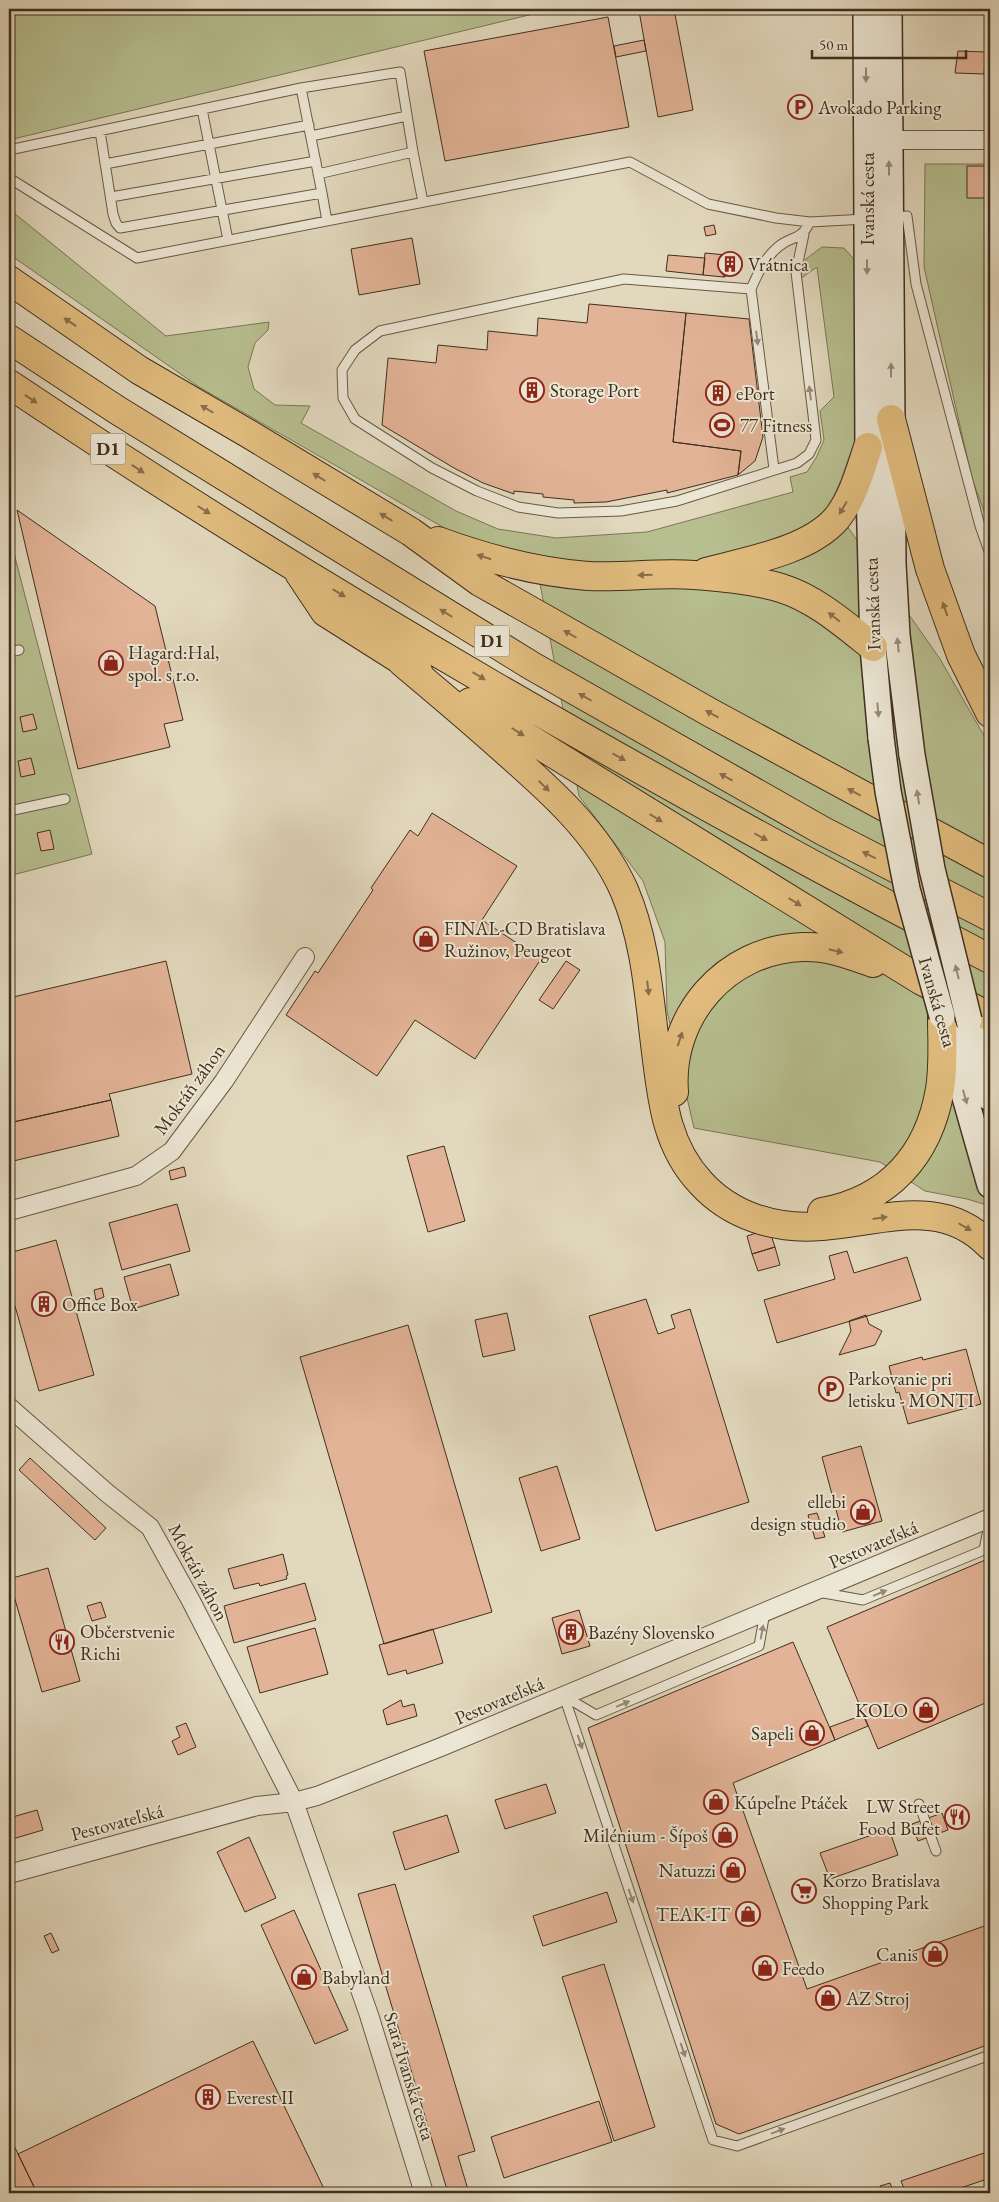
<svg xmlns="http://www.w3.org/2000/svg" width="999" height="2202" font-family="'EB Garamond',serif">
<style>
.green{fill:#b7be8f;stroke:#7b7656}
.building{fill:#e2b396;stroke:#3f2f1d}
.lines{fill:none;stroke-linecap:round;stroke-linejoin:round}
.lane-casing{stroke:#685945;stroke-width:11}
.street-casing{stroke:#685945;stroke-width:20}
.secondary-casing{stroke:#3f2f1d;stroke-width:28}
.highway-casing{stroke:#3f2f1d;stroke-width:30}
.lane{stroke:#ece6d4;stroke-width:9}
.street{stroke:#ece6d4;stroke-width:18}
.secondary{stroke:#ece6d4;stroke-width:25}
.highway{stroke:#e1bc7e;stroke-width:28}
.secondary-bridge-casing{stroke:#3f2f1d;stroke-width:28;stroke-linecap:butt}
.secondary-bridge{stroke:#ece6d4;stroke-width:25}
.oneway{fill:#968a78}
.oneway2{fill:#886e49}
.labels{text-anchor:middle;stroke-width:4;stroke-linejoin:round;paint-order:stroke}
.shield{fill:#ece6d4;stroke:#736654;stroke-width:1}
.shield-label{font-size:18px;font-weight:bold;fill:#3f2f1d}
.poi-label{font-size:19px;fill:#3f2f1d;stroke:#ece6d4;text-anchor:start}
.street-label{font-size:19px;fill:#3f2f1d;stroke:#ece6d4}
</style>
<rect width="100%" height="100%" fill="#e2d8bd"/>
<filter id="stains"><feTurbulence type="fractalNoise" baseFrequency=".004" numOctaves="4"/><feColorMatrix values="0 0 0 0 .2 0 0 0 0 .09 0 0 0 0 .02 0 0 0 .5 -.17"/></filter>
<radialGradient id="worn" r=".72"><stop offset=".6" stop-color="#630" stop-opacity="0"/><stop offset="1" stop-color="#630" stop-opacity=".3"/></radialGradient>
<!-- green -->
<path class="green" d="M9 9H554L9 140Z
M925 164H990V527L972 479 924 267Z
M9 209 166 336 269 322 268 330 255 343 248 367 254 389 275 405 310 406 301 423 456 511 498 529 556 538 647 532 793 492 790 477 807 472 816 458 824 440 820 411 834 397 817 267 800 279 806 259 822 247 844 248 858 264 855 440 841 480 831 503 940 659 990 746V1206L967 1199 925 1191 880 1162 694 1128 667 1011 665 942 643 881 579 796 536 562 453 533 199 387 9 254Z
M9 534 92 854 9 876Z"/>
<!-- building -->
<path class="building" d="M652 9H674L693 110 658 117 639 11Z
M608 17 629 127 445 161 424 51Z
M644 40 646 51 616 57 614 46Z
M958 51 986 52 984 74 955 73Z
M967 166H990V198H967Z
M714 225 716 234 706 236 704 227Z
M412 238 420 284 359 295 351 249Z
M705 253 726 255 724 277 703 275Z
M668 255 705 258 703 275 666 271Z
M726 255 736 256 734 272 724 277Z
M589 304 686 313 673 442 741 451 738 475 667 493V490L606 502 574 503V500L543 497V494L514 491V494L483 483 454 468 382 425 388 358 436 363 438 345 487 350 488 331 537 336 538 318 587 323Z
M686 313 749 319 763 437 755 461 738 475 741 451 673 442Z
M17 510 155 606 183 720 164 724 170 747 78 769Z
M33 714 37 729 23 732 20 717Z
M31 758 35 774 21 777 18 761Z
M432 813 517 866 482 920 541 959 475 1059 415 1020 377 1076 286 1015 315 971 318 973 373 890 371 888 410 830 418 836Z
M50 830 54 849 41 851 37 833Z
M166 961 192 1074 109 1094 111 1100 9 1123V998Z
M566 961 580 970 553 1009 539 1000Z
M111 1100 119 1136 9 1162V1123Z
M444 1146 465 1221 428 1232 407 1156Z
M184 1167 186 1176 171 1180 169 1171Z
M177 1204 190 1251 122 1270 109 1223Z
M769 1229 775 1247 752 1254 747 1236Z
M56 1240 94 1375 39 1391 9 1285V1253Z
M775 1247 780 1265 758 1271 752 1254Z
M847 1251 854 1273 907 1257 921 1300 777 1343 764 1300 835 1279 829 1256Z
M170 1264 179 1295 133 1309 124 1277Z
M102 1288 104 1297 96 1300 94 1290Z
M646 1299 658 1334 675 1328 671 1315 690 1309 749 1502 656 1531 589 1316Z
M507 1313 515 1350 483 1357 475 1320Z
M866 1315 869 1324 882 1331 875 1345 839 1355 851 1331 849 1321Z
M408 1325 492 1612 384 1644 300 1357Z
M966 1349 981 1404 908 1424 899 1392 896 1393 889 1366 922 1357 923 1360Z
M861 1446 882 1521 842 1532 822 1457Z
M30 1458 106 1528 95 1540 19 1470Z
M557 1466 580 1539 541 1551 519 1478Z
M817 1513 825 1537 815 1539 808 1515Z
M283 1554 288 1575 286 1576 287 1579 260 1586 259 1583 234 1589 228 1569Z
M990 1558V1701L878 1749 827 1627Z
M48 1568 80 1681 42 1692 9 1579Z
M305 1583 316 1620 234 1643 224 1606Z
M101 1602 106 1617 92 1621 87 1606Z
M579 1610 590 1646 562 1654 552 1618Z
M315 1628 328 1674 260 1693 247 1647Z
M433 1629 443 1663 407 1674 406 1670 388 1675 379 1645Z
M793 1642 835 1740 733 1783 807 1989 990 1924V2044L739 2134 716 2124 588 1728Z
M401 1700 403 1707 414 1704 417 1716 387 1725 383 1710Z
M863 1715 868 1726 835 1740 830 1727Z
M186 1723 196 1747 178 1755 172 1741 180 1737 176 1727Z
M546 1784 556 1813 505 1829 495 1800Z
M37 1810 43 1830 9 1840V1818Z
M942 1813 948 1830 918 1841 912 1824Z
M447 1815 459 1852 405 1870 393 1832Z
M889 1829 898 1855 830 1879 820 1853Z
M249 1837 276 1898 245 1912 217 1852Z
M395 1884 475 2151 458 2156 469 2193H448L358 1894Z
M607 1892 617 1922 543 1946 533 1916Z
M294 1910 348 2030 315 2044 261 1925Z
M51 1933 59 1950 52 1953 44 1936Z
M604 1964 655 2127 614 2141 562 1977Z
M253 2041 326 2193H37L18 2154Z
M599 2101 612 2142 504 2178 491 2137Z
M9 2135 18 2154 37 2193H9Z
M990 2151V2178L946 2193H906L901 2181Z
M890 2183 894 2193H883L880 2186Z"/>
<g class="lines">
<defs>
<path id="lane" d="M301 88 322 193
M202 109 228 240
M100 131 113 214 116 223 120 228 322 193 327 221
M311 136 407 116
M9 150 301 88 400 72 413 152 423 202
M105 164 309 125
M318 174 413 152
M9 178 137 258 630 162 708 204 776 218 810 222 866 219
M111 197 316 161
M891 217 907 216 916 284 980 526 990 554
M751 289 624 279 380 331 355 350 342 370 343 398 355 419 432 468 477 491 518 507 558 513 621 511 677 501 797 463 809 454 816 440 796 272 804 234
M774 469 751 289C758 273 764 259 778 247 792 235 800 242 810 222
M9 652 19 650
M9 811 65 799
M818 1592 863 1600 984 1550 990 1519
M564 1696 713 2140 737 2146 990 2055
M564 1696 596 1715 759 1646 765 1612
M919 1804 936 1851"/>
<path id="street" d="M889 140H990
M9 1211 136 1176 172 1151 224 1081 305 957
M9 1407 107 1493 150 1527 191 1601 294 1802 369 2015 424 2193
M9 1874 257 1806 294 1802 317 1796 441 1747 990 1518"/>
<path id="secondary" d="M866 9 868 447 873 647 881 738
M889 9 893 564 897 635 912 755
M969 1020 990 1098
M947 1034 990 1185"/>
<path id="highway" d="M9 280 139 370 249 434 411 532 480 582 711 713 990 864
M9 339 117 410 532 666 823 831 990 917
M9 384C324 595 655 783 990 959
M891 419 930 569 961 655 990 713
M438 541C487 559 536 572 588 576 624 578 659 572 694 575 722 577 754 580 781 588 816 599 844 624 873 647
M706 572C747 561 809 551 837 518 853 498 860 471 868 447
M299 573 325 612 418 671
M402 662C435 690 469 718 502 748 549 789 598 832 624 890 646 941 649 997 656 1052 662 1100 666 1146 701 1183 731 1216 776 1230 821 1226 880 1222 942 1195 990 1246
M470 702 922 981 990 1017
M674 1092C668 1016 726 949 803 947 828 946 850 955 873 963
M822 1212C889 1200 929 1155 940 1089 944 1065 942 1040 942 1016"/>
</defs>
<!-- lane casing -->
<use href="#lane" class="lane-casing"/>
<!-- street casing -->
<use href="#street" class="street-casing"/>
<!-- secondary casing -->
<use href="#secondary" class="secondary-casing"/>
<!-- highway casing -->
<use href="#highway" class="highway-casing"/>
<!-- lane -->
<use href="#lane" class="lane"/>
<!-- street -->
<use href="#street" class="street"/>
<!-- secondary -->
<use href="#secondary" class="secondary"/>
<!-- highway -->
<use href="#highway" class="highway"/>
<defs>
<path id="secondary-bridge" d="M881 738 888 791 907 889 942 1016
M912 755 932 869 969 1020"/>
</defs>
<!-- secondary-bridge casing -->
<use href="#secondary-bridge" class="secondary-bridge-casing"/>
<!-- secondary-bridge -->
<use href="#secondary-bridge" class="secondary-bridge"/>
</g>
<!-- one-way arrows -->
<defs><path id="oneway-solid" d="M-6-.8H1V-3.2L6.5 0L1 3.2V.8H-6Z" transform="scale(1.25)"/></defs>
<g class="oneway">
<use href="#oneway-solid" transform="translate(866 75) rotate(90)"/>
<use href="#oneway-solid" transform="translate(889 168) rotate(-90)"/>
<use href="#oneway-solid" transform="translate(867 267) rotate(90)"/>
<use href="#oneway-solid" transform="translate(757 338) rotate(83)"/>
<use href="#oneway-solid" transform="translate(891 370) rotate(-90)"/>
<use href="#oneway-solid" transform="translate(810 393) rotate(-97)"/>
<use href="#oneway-solid" transform="translate(898 645) rotate(-96)"/>
<use href="#oneway-solid" transform="translate(878 710) rotate(85)"/>
<use href="#oneway-solid" transform="translate(918 797) rotate(-99)"/>
<use href="#oneway-solid" transform="translate(957 972) rotate(-104)"/>
<use href="#oneway-solid" transform="translate(965 1097) rotate(74)"/>
<use href="#oneway-solid" transform="translate(880 1593) rotate(-22)"/>
<use href="#oneway-solid" transform="translate(762 1632) rotate(-80)"/>
<use href="#oneway-solid" transform="translate(623 1704) rotate(-23)"/>
<use href="#oneway-solid" transform="translate(580 1742) rotate(71)"/>
<use href="#oneway-solid" transform="translate(631 1896) rotate(71)"/>
<use href="#oneway-solid" transform="translate(683 2050) rotate(71)"/>
<use href="#oneway-solid" transform="translate(778 2131) rotate(-20)"/>
</g>
<g class="oneway2">
<use href="#oneway-solid" transform="translate(70 322) rotate(-146)"/>
<use href="#oneway-solid" transform="translate(31 399) rotate(34)"/>
<use href="#oneway-solid" transform="translate(207 409) rotate(-150)"/>
<use href="#oneway-solid" transform="translate(138 469) rotate(33)"/>
<use href="#oneway-solid" transform="translate(319 477) rotate(-148)"/>
<use href="#oneway-solid" transform="translate(843 508) rotate(120)"/>
<use href="#oneway-solid" transform="translate(204 510) rotate(32)"/>
<use href="#oneway-solid" transform="translate(386 517) rotate(-149)"/>
<use href="#oneway-solid" transform="translate(484 557) rotate(-163)"/>
<use href="#oneway-solid" transform="translate(645 575) rotate(179)"/>
<use href="#oneway-solid" transform="translate(339 593) rotate(31)"/>
<use href="#oneway-solid" transform="translate(945 609) rotate(-109)"/>
<use href="#oneway-solid" transform="translate(446 613) rotate(-148)"/>
<use href="#oneway-solid" transform="translate(834 617) rotate(-142)"/>
<use href="#oneway-solid" transform="translate(570 634) rotate(-150)"/>
<use href="#oneway-solid" transform="translate(479 676) rotate(31)"/>
<use href="#oneway-solid" transform="translate(585 697) rotate(-150)"/>
<use href="#oneway-solid" transform="translate(712 714) rotate(-151)"/>
<use href="#oneway-solid" transform="translate(518 732) rotate(32)"/>
<use href="#oneway-solid" transform="translate(619 757) rotate(29)"/>
<use href="#oneway-solid" transform="translate(726 777) rotate(-151)"/>
<use href="#oneway-solid" transform="translate(544 786) rotate(44)"/>
<use href="#oneway-solid" transform="translate(854 792) rotate(-152)"/>
<use href="#oneway-solid" transform="translate(656 818) rotate(31)"/>
<use href="#oneway-solid" transform="translate(761 837) rotate(28)"/>
<use href="#oneway-solid" transform="translate(869 855) rotate(-153)"/>
<use href="#oneway-solid" transform="translate(795 902) rotate(31)"/>
<use href="#oneway-solid" transform="translate(836 951) rotate(13)"/>
<use href="#oneway-solid" transform="translate(648 988) rotate(83)"/>
<use href="#oneway-solid" transform="translate(680 1039) rotate(-72)"/>
<use href="#oneway-solid" transform="translate(880 1218) rotate(-8)"/>
<use href="#oneway-solid" transform="translate(965 1227) rotate(30)"/>
</g>
<!-- icons -->
<defs>
<symbol id="parking-ring" viewBox="-11 -11 22 22"><circle r="9.5" fill="#ece6d4" stroke="#8f2418" stroke-width="1.5"/><path d="M-3.5-5.5H1a3.5 3.5 0 0 1 0 7H-1V5.5H-3.5ZM-1-3.4V-.6H.8a1.4 1.4 0 0 0 0-2.8Z" fill="#8f2418"/></symbol>
<symbol id="building-ring" viewBox="-11 -11 22 22"><circle r="9.5" fill="#ece6d4" stroke="#8f2418" stroke-width="1.5"/><path d="M-4-6H4V6H1V3H-1V6H-4ZM-2.5-4.3h1.7v1.8h-1.7ZM.8-4.3h1.7v1.8H.8ZM-2.5-1h1.7V.8h-1.7ZM.8-1h1.7V.8H.8Z" fill="#8f2418"/></symbol>
<symbol id="stadium-ring" viewBox="-11 -11 22 22"><circle r="9.5" fill="#ece6d4" stroke="#8f2418" stroke-width="1.5"/><path d="M0-5a6.5 5 0 1 0 0 10a6.5 5 0 1 0 0-10ZM-3.5-1.8h7v3.6h-7Z" fill="#8f2418"/></symbol>
<symbol id="shop-ring" viewBox="-11 -11 22 22"><circle r="9.5" fill="#ece6d4" stroke="#8f2418" stroke-width="1.5"/><path d="M-5-2.5h2.3a2.7 3.5 0 0 1 5.4 0H5L5.5 6h-11ZM-1.5-2.5h3a1.5 2.3 0 0 0-3 0Z" fill="#8f2418"/></symbol>
<symbol id="restaurant-ring" viewBox="-11 -11 22 22"><circle r="9.5" fill="#ece6d4" stroke="#8f2418" stroke-width="1.5"/><path d="M-5-6h1v4h1v-4h1v4h1v-4h1v5L-1.5 .5V6h-2V.5L-5-1ZM5-6V6H3V1.5H1.5Q1.5-4 5-6Z" fill="#8f2418"/></symbol>
<symbol id="supermarket-ring" viewBox="-11 -11 22 22"><circle r="9.5" fill="#ece6d4" stroke="#8f2418" stroke-width="1.5"/><path d="M-6-5.5h2.5l.6 2H6L4.5 2H-2.5L-4.4-4H-6ZM-1.5 3.2a1.3 1.3 0 1 0 .1 0ZM3 3.2a1.3 1.3 0 1 0 .1 0Z" fill="#8f2418"/></symbol>
</defs>
<g fill-rule="evenodd">
<use href="#parking-ring" x="786" y="93" width="28" height="28"/>
<use href="#building-ring" x="716" y="250" width="28" height="28"/>
<use href="#building-ring" x="518" y="376" width="28" height="28"/>
<use href="#building-ring" x="704" y="379" width="28" height="28"/>
<use href="#stadium-ring" x="708" y="411" width="28" height="28"/>
<use href="#shop-ring" x="97" y="649" width="28" height="28"/>
<use href="#shop-ring" x="412" y="925" width="28" height="28"/>
<use href="#building-ring" x="30" y="1290" width="28" height="28"/>
<use href="#parking-ring" x="817" y="1375" width="28" height="28"/>
<use href="#shop-ring" x="849" y="1498" width="28" height="28"/>
<use href="#building-ring" x="557" y="1618" width="28" height="28"/>
<use href="#restaurant-ring" x="48" y="1628" width="28" height="28"/>
<use href="#shop-ring" x="912" y="1696" width="28" height="28"/>
<use href="#shop-ring" x="798" y="1719" width="28" height="28"/>
<use href="#shop-ring" x="702" y="1788" width="28" height="28"/>
<use href="#restaurant-ring" x="943" y="1803" width="28" height="28"/>
<use href="#shop-ring" x="711" y="1821" width="28" height="28"/>
<use href="#shop-ring" x="719" y="1856" width="28" height="28"/>
<use href="#supermarket-ring" x="790" y="1877" width="28" height="28"/>
<use href="#shop-ring" x="734" y="1900" width="28" height="28"/>
<use href="#shop-ring" x="921" y="1940" width="28" height="28"/>
<use href="#shop-ring" x="751" y="1954" width="28" height="28"/>
<use href="#shop-ring" x="290" y="1963" width="28" height="28"/>
<use href="#shop-ring" x="814" y="1984" width="28" height="28"/>
<use href="#building-ring" x="194" y="2083" width="28" height="28"/>
</g>
<g class="labels">
<!-- shield labels -->
<g class="shield">
<rect x="90.5" y="433.5" width="35" height="31" rx="4"/>
<rect x="474.5" y="625.5" width="35" height="31" rx="4"/>
</g>
<g class="shield-label">
<text x="108" y="455">D1</text>
<text x="492" y="647">D1</text>
</g>
<!-- poi labels -->
<g class="poi-label">
<text x="818" y="114">Avokado Parking</text>
<text x="748" y="271">Vrátnica</text>
<text x="550" y="397">Storage Port</text>
<text x="736" y="400">ePort</text>
<text x="740" y="432">77 Fitness</text>
<text x="128" y="659">Hagard:Hal,<tspan x="128" dy="22">spol. s r.o.</tspan></text>
<text x="444" y="935">FINAL-CD Bratislava<tspan x="444" dy="22">Ružinov, Peugeot</tspan></text>
<text x="62" y="1311">Office Box</text>
<text x="848" y="1385">Parkovanie pri<tspan x="848" dy="22">letisku - MONTI</tspan></text>
<text x="846" y="1508" text-anchor="end">ellebi<tspan x="846" dy="22">design studio</tspan></text>
<text x="80" y="1638">Občerstvenie<tspan x="80" dy="22">Richi</tspan></text>
<text x="588" y="1639">Bazény Slovensko</text>
<text x="908" y="1717" text-anchor="end">KOLO</text>
<text x="794" y="1740" text-anchor="end">Sapeli</text>
<text x="734" y="1809">Kúpeľne Ptáček</text>
<text x="940" y="1813" text-anchor="end">LW Street<tspan x="940" dy="22">Food Bufet</tspan></text>
<text x="708" y="1842" text-anchor="end">Milénium - Šípoš</text>
<text x="716" y="1877" text-anchor="end">Natuzzi</text>
<text x="822" y="1887">Korzo Bratislava<tspan x="822" dy="22">Shopping Park</tspan></text>
<text x="730" y="1921" text-anchor="end">TEAK-IT</text>
<text x="918" y="1961" text-anchor="end">Canis</text>
<text x="782" y="1975">Feedo</text>
<text x="322" y="1984">Babyland</text>
<text x="846" y="2005">AZ Stroj</text>
<text x="226" y="2104">Everest II</text>
</g>
<!-- street labels -->
<g class="street-label">
<text transform="translate(867 199) rotate(-90)" y="7">Ivanská cesta</text>
<text transform="translate(872 604) rotate(-92)" y="7">Ivanská cesta</text>
<text transform="translate(938 1002) rotate(74)" y="7">Ivanská cesta</text>
<text transform="translate(189 1089) rotate(-54)" y="7">Mokráň záhon</text>
<text transform="translate(873 1544) rotate(-23)" y="7">Pestovateľská</text>
<text transform="translate(199 1572) rotate(62)" y="7">Mokráň záhon</text>
<text transform="translate(499 1700) rotate(-23)" y="7">Pestovateľská</text>
<text transform="translate(117 1822) rotate(-15)" y="7">Pestovateľská</text>
<text transform="translate(410 2076) rotate(73)" y="7">Stará Ivanská cesta</text>
</g>
</g>
<!-- margin -->
<rect width="999" height="2202" fill="none" stroke="#e2d8bd" stroke-width="30"/>
<rect x="10" y="10" width="979" height="2182" fill="none" stroke="#3f2f1d" stroke-width="2.5"/>
<rect x="15" y="15" width="969" height="2172" fill="none" stroke="#3f2f1d"/>
<!-- scale -->
<path d="M812 50v8h154v-8" fill="none" stroke="#3f2f1d" stroke-width="2.5"/>
<text x="819" y="50" font-size="15" fill="#3f2f1d" stroke="#ece6d4" stroke-width="4" paint-order="stroke">50 m</text>
<rect width="100%" height="100%" filter="url(#stains)"/>
<rect width="100%" height="100%" fill="url(#worn)"/>
</svg>
